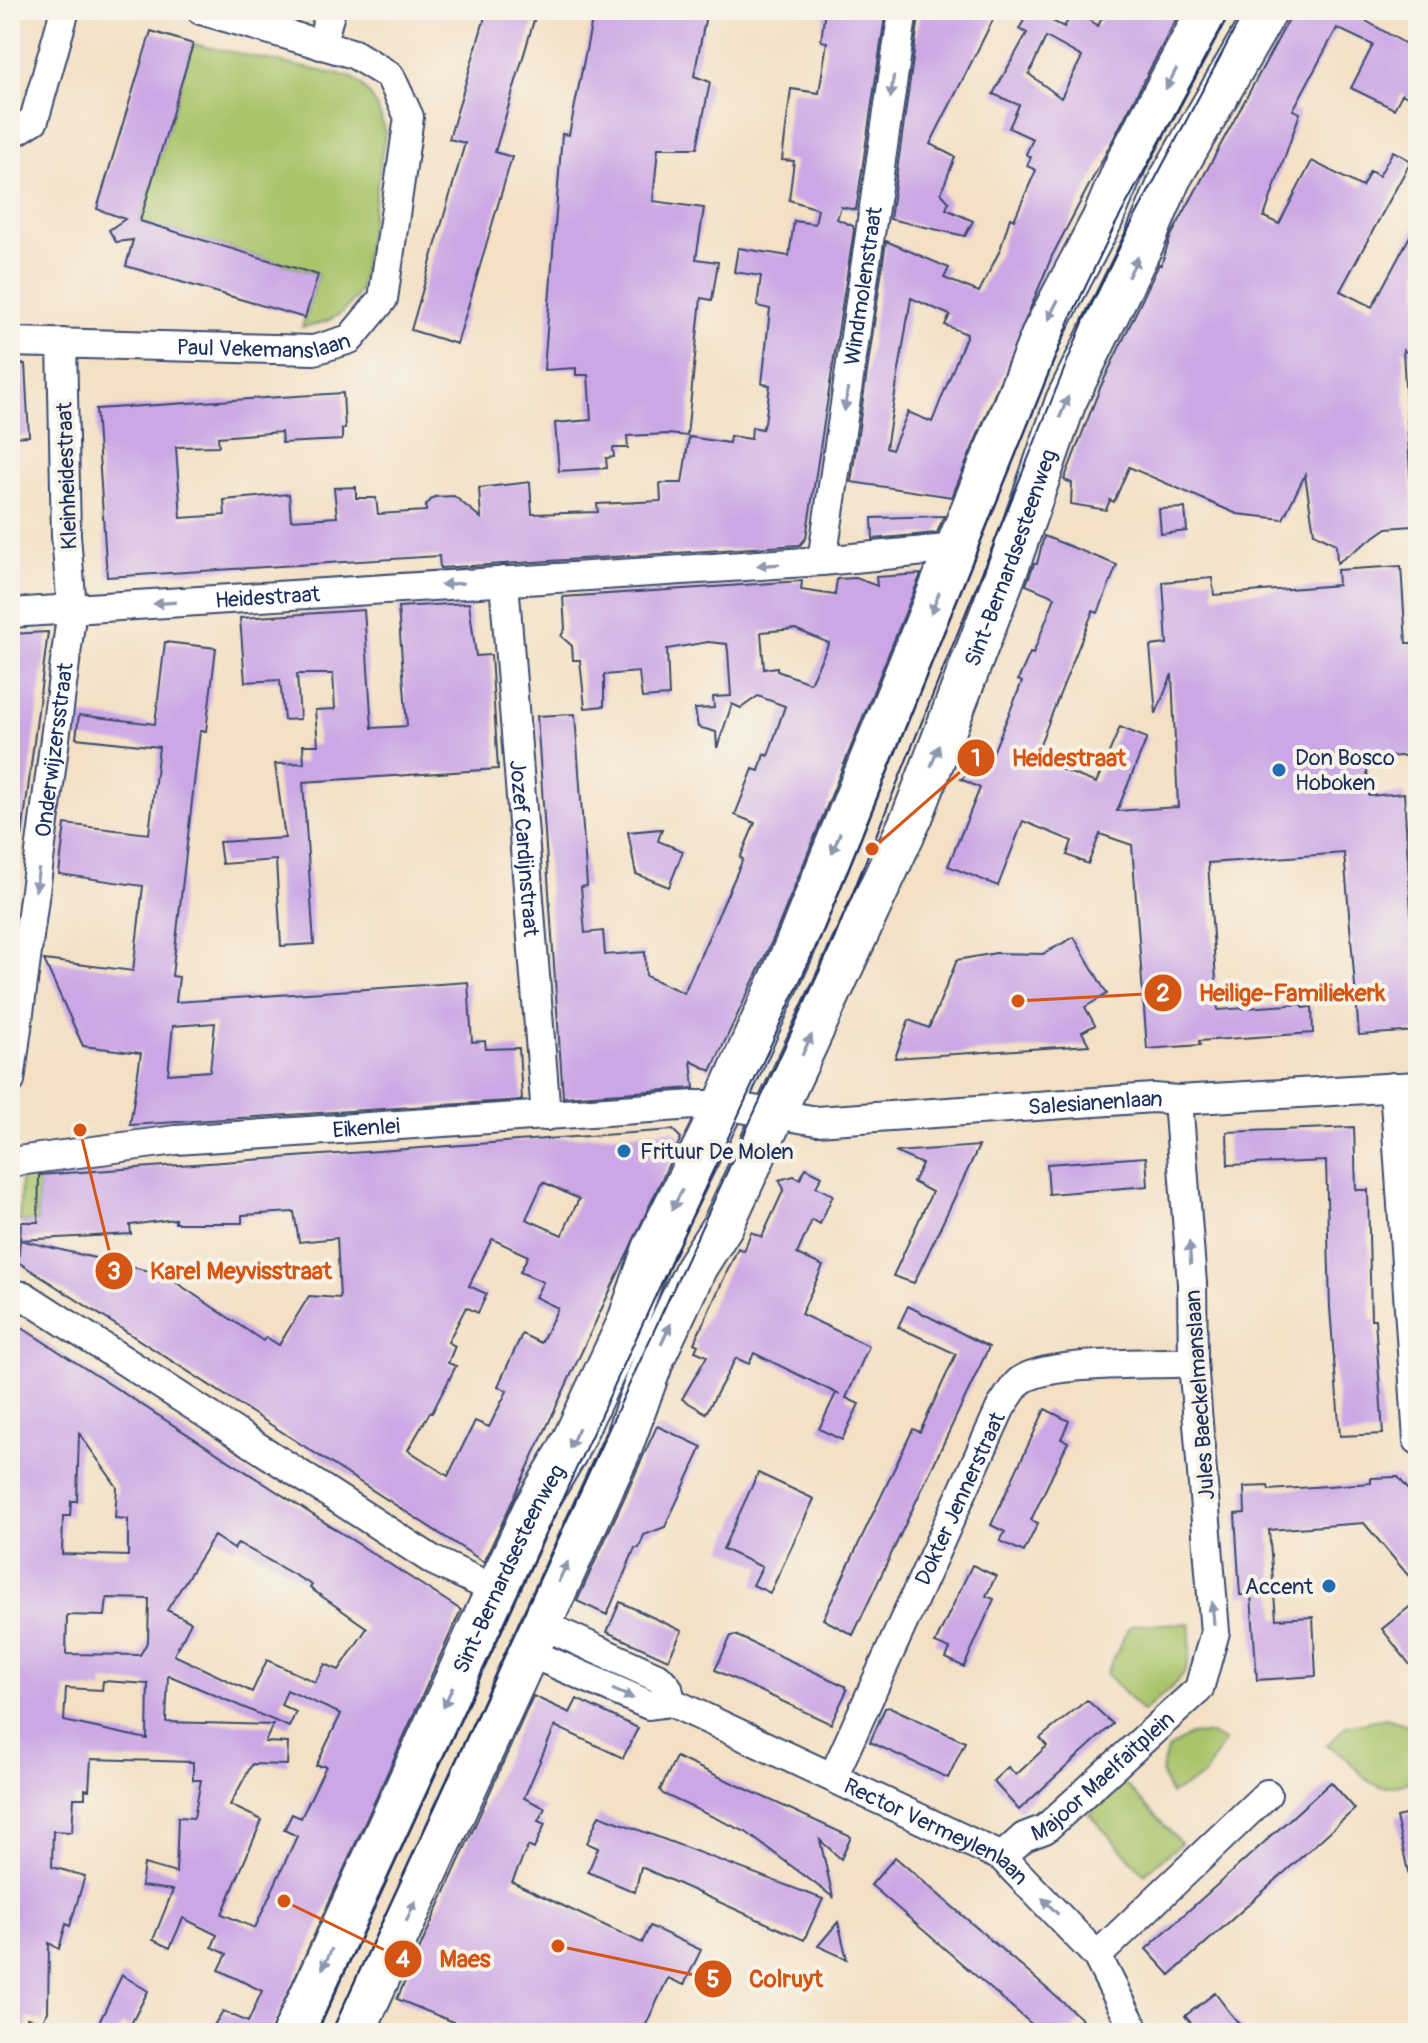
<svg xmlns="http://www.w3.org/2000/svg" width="1428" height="2043" font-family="Pangolin,sans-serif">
  <rect width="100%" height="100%" fill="#f7f3e8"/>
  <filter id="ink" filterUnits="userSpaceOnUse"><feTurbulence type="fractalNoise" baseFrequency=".0125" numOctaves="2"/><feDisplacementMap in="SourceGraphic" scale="16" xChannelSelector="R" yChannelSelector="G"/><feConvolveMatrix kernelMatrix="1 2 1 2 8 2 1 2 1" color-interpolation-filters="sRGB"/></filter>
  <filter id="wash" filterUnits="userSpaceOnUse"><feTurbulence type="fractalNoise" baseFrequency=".006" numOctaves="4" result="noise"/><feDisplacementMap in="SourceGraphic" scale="32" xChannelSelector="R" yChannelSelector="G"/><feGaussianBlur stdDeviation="1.8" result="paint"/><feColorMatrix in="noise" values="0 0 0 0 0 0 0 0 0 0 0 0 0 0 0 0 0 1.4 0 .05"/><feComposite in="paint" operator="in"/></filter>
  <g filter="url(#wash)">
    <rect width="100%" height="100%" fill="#f3e0c5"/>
    <path fill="#a9c46a" stroke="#627a64" stroke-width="2" d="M193 44 353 78C373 95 380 108 385 134L360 290C346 314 329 324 302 327L318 275 140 221Z
      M39 1174 38 1222H19L21 1175Z
      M1189 1623C1195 1678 1181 1677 1143 1712L1106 1674 1128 1629 1133 1625Z
      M1386 1718 1418 1728V1777C1363 1807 1365 1763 1327 1745L1346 1726Z
      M1208 1734 1225 1741 1203 1777 1170 1794 1161 1772 1167 1750 1189 1735Z
      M1123 1782 1181 1843 1144 1874 1089 1814Z"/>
    <g id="blocks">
      <path fill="#cba7e5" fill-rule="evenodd" d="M487 10H537L495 152 512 157 457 344 411 330 465 143 449 139Z
        M594 10H707L694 76 710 82 697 148H658L653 201 704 208 696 259 718 262 712 300 701 298 687 436 668 434 627 436 628 448H613L614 457 606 458 607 468 559 471 555 423 591 420 588 375H576V368L544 370 562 134 569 135Z
        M825 10H886L856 210 841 207 837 219 853 226 854 230 806 538 800 545 440 568 439 556 107 577 96 409 343 393 345 429H342V440L282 443 281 432 218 437 219 446 176 447 181 518 225 515 224 500 289 494 291 520 337 517 334 488 356 487V498H376L378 514 426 511V505L434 497 454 496 481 518 479 488 530 482 532 514 598 512 597 504 661 501 660 483H682L689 437 729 443 730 436 751 439 752 427 762 429 765 423 770 385 762 384 770 309 757 306 761 276 734 272 738 248 789 256 794 221 815 224 818 209 789 200 794 161 782 160 791 89 819 93 827 42 821 41Z
        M920 10H998L930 144 955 157 941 193 949 202 946 209 973 221 965 236 890 219Z
        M1030 10 1064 27 1074 10 1098 26 1106 10H1181L1052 256 952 497 851 482 886 241 949 268 944 278 979 292 1000 250 1010 218 1014 220 1036 170 1027 166 1031 157 1026 154 1033 139 1009 128 1019 105 993 94 1027 33 1019 29ZM1046 37 1082 57 1061 98 1029 74ZM911 298 950 315 945 325 967 334 932 422 908 412 892 450 886 448Z
        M1294 10H1347L1418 51V103L1402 94 1394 109 1351 88 1373 45 1337 28 1293 110 1300 113 1264 217 1279 224 1312 161 1362 187 1370 171 1379 176 1393 151 1411 161 1340 291 1372 307 1418 221V358L1403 350 1413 526 1387 528 1337 563 1336 544 1314 533 1305 475 1283 519 1237 514 1129 467 1114 502 1110 500 1106 510 1071 504 1072 483 1064 480 1100 388 1159 264 1161 265 1171 236Z
        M151 31 193 44 140 221 318 275 305 318 126 266 133 240 116 242 109 230 125 219 97 209Z
        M25 364 29 436 10 437V365Z
        M1185 508 1187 531 1161 534 1159 509Z
        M944 516 937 533 873 539 872 518Z
        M1044 536 1117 565 1098 613 1093 611 1034 759 1096 783 1120 727 1147 738 1117 811 1178 807 1172 674 1156 714 1150 646 1167 644 1163 582 1212 578 1214 595 1338 585 1337 570 1401 566 1406 643H1418V755L1366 758 1369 796 1404 793 1418 1031 1359 1035 1344 853 1208 863 1218 1010 1303 1004V1008L1312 1007 1313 1033 1199 1041 1200 1045 1147 1049 1132 845 1100 834 1088 864 1067 855 1072 841 1023 821 998 886 948 866 980 788 961 779 974 770 983 752 992 755 1022 682 1018 680 1030 653 1033 654 1055 597 1026 585 1034 564H1037Z
        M921 574 774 937 711 1071 691 1061 694 1088 563 1097 537 716 575 714 587 886 581 887 585 933 603 931 605 955 645 952 646 976 684 993 743 859 740 858 755 823 735 815 753 769 759 771 764 754 768 756 785 706 758 696 741 708 732 704 717 748 716 732 698 727 695 709 714 708 713 697 731 696 728 651 727 644 708 642 667 649 669 696 642 698 639 672 604 675V706L585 708 580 660H573L572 646 561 636 565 629 563 597 802 581 801 590 835 595 837 579 856 578 877 586 876 577ZM795 629 829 643 810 683 777 671V667L764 669 761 632Z
        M469 603 476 656 491 655 498 769 303 782 314 944 281 946 276 860 222 864 219 842 285 838 275 764 304 763 303 745H318L315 710 335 709 333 674H297L300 719 284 720 280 680 245 682 240 618 364 610 372 728 407 726 398 607Z
        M48 632 22 836 10 835V634Z
        M165 642 216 648 206 731H200L172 976 179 977 176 1002 468 982 472 1042 485 1041 486 1049 519 1048 522 1100 130 1125 141 1053 83 1046 44 960 133 971 143 886 59 874 65 824 149 834 159 747 76 738 79 715 155 724ZM215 1023 210 1071 168 1074 173 1026Z
        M662 829 658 841 683 851 669 887 636 874 628 832Z
        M1074 937 1107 994 1085 1007 1095 1025 1082 1032 1089 1045 895 1058 909 1020 929 1028 957 960 996 953 1043 954Z
        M1354 1127 1356 1190H1368L1371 1319H1375L1383 1434 1340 1436 1330 1308 1326 1161 1228 1165 1227 1132Z
        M673 1130 681 1138 484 1562 18 1262 20 1240 165 1275 263 1341 266 1337 279 1345 309 1296 340 1298 337 1238 299 1242 294 1212 242 1215V1223H175V1219L130 1225 131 1234 20 1240 21 1222H38L39 1175ZM543 1182 579 1199 562 1235 526 1219ZM492 1239 528 1256 520 1272 543 1282 535 1297 558 1308 541 1343 522 1334 498 1386 507 1391 489 1427 475 1421 448 1476 408 1450 430 1412 432 1413 456 1366 448 1363 455 1346 448 1342 466 1307 478 1313 487 1294 469 1286Z
        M979 1146 914 1283 893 1276 932 1192 913 1182 922 1164 895 1152Z
        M1146 1157 1148 1186 1049 1194 1047 1164Z
        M806 1168 822 1176 816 1187 833 1195 820 1224 812 1220 797 1254 823 1266 801 1314 869 1346 846 1398 859 1404 842 1440 819 1429 836 1393 840 1395 754 1353 749 1364 736 1358 706 1413 682 1399 707 1356 695 1351 698 1345 694 1343 738 1248 744 1251 751 1232 762 1237 784 1189 779 1180 794 1176 800 1179Z
        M908 1306 989 1347 853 1635 823 1619 913 1429 920 1432 956 1354 898 1327Z
        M16 1324 461 1610 270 2033H209L223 2011 248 2022 262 1991 219 1970 227 1954 212 1947 217 1935 183 1918 170 1948 153 1940 173 1890 141 1886 144 1864 176 1873 178 1817 194 1818 201 1780H193V1762L91 1759 89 1790 85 1789V1798H74L72 1832 53 1831 52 1867 85 1876 70 1926 66 1924 59 1949 49 1943 48 2012 42 2021 27 2018V2033H10V1549ZM79 1433 117 1487 115 1518 128 1519V1556L62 1554 63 1516H70L71 1501H77ZM214 1536 234 1549 238 1543 312 1585 310 1588 367 1628 339 1670 325 1664 315 1682 267 1660 252 1692 174 1655 191 1622 167 1610ZM107 1598 149 1599 148 1641 140 1655 66 1654 67 1615 105 1616ZM168 1675 289 1727 296 1712 281 1705 287 1690 341 1714 316 1766H326L301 1818 292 1814 284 1830 297 1836 255 1928 222 1914 262 1820 230 1805 252 1764 287 1765 288 1743 265 1742 273 1725 166 1722ZM103 1681 148 1684 147 1739 64 1721 66 1688 102 1690Z
        M1045 1409 1069 1421 1061 1439 1068 1442 1031 1520 1038 1523 1024 1552 1000 1541 1005 1532 991 1525Z
        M657 1426 702 1447 665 1527 644 1535 639 1548H635L607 1615 577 1601Z
        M758 1473 814 1499 770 1593 753 1585 762 1567 723 1549Z
        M1398 1477 1418 1501V1587L1364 1523 1269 1530 1276 1619 1313 1617 1316 1676 1257 1680 1251 1595H1240L1235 1514 1245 1513 1244 1487 1268 1486 1269 1490 1371 1483V1478Z
        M972 1565 996 1576 986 1596 994 1599 964 1667 946 1658 950 1649 935 1643Z
        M1418 1600V1675L1382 1629Z
        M620 1602 682 1631 668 1660 607 1632Z
        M735 1635 845 1686 847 1690 831 1724 715 1670 731 1636Z
        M533 1696 570 1713 577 1699 638 1728 623 1758 555 1726 524 1798 545 1808 538 1821 545 1824 534 1849 528 1846 512 1882 642 1943 650 1926 701 1950 684 1985 668 1978 642 2033H572L555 2025 552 2033H516L494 2023 489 2032 477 2026 475 2031 397 1999Z
        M1087 1700 1113 1724 1019 1810 993 1781 1008 1767 1016 1775 1047 1746 1040 1738Z
        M890 1707 965 1742 948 1778 870 1742 885 1708Z
        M676 1757 851 1837 841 1859 820 1840 833 1897 746 1832 663 1794 660 1790Z
        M1331 1782 1355 1809 1170 1975 1146 1949Z
        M1418 1812V1880L1410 1881 1396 1817Z
        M599 1815 823 1899 804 1940 641 1867 635 1892 588 1872 598 1848 587 1843Z
        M895 1857 1082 2019 1069 2033H1042L871 1885Z
        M838 1922 847 1959 818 1946Z
        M122 1975 148 1991 129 2028 122 2024 117 2033H94Z
        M1215 1993 1231 2014 1247 2033H1199L1185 2016Z"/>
    </g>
  </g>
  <g filter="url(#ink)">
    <use href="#blocks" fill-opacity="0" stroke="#3b4a6d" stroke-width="2"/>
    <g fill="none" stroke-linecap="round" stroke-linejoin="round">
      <defs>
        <g id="minor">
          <path d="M321 45 331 10"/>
          <path d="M10 135 34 120 65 10"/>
          <path id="s1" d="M10 342 314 350 350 339 383 299 409 117 390 76 354 54 201 10"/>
          <path id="s2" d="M822 561 903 10"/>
          <path id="s3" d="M504 581 546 1116"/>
          <path id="s4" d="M10 613 822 561 957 548"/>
          <path id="s5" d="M10 1081 72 609 66 536 62 343"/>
          <path d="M1394 1087 1418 1440"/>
          <path id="s6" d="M10 1162 176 1140 695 1105H724L817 1121 1153 1098 1178 1100 1418 1086"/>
          <path d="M10 1295 24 1296 434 1561 496 1590"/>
          <path d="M539 1623 659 1678 668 1688 671 1702"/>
          <path id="s7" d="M526 1651 649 1705 671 1702 1002 1857 1097 1956 1136 2033"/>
          <path id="s8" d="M833 1777 1001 1407C1007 1399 1013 1387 1020 1381 1047 1360 1155 1365 1193 1362"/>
          <path id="s9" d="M1002 1857 1024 1837 1045 1829 1199 1689 1215 1632 1193 1362 1192 1284 1178 1100"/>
          <path d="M1097 1956 1267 1794"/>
        </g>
        <g id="secondary">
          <path id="s10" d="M293 2033 533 1510 567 1452 627 1324 653 1249 724 1105 795 946 1043 332 1102 220 1127 161 1208 10"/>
          <path id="s11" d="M354 2033 622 1447 655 1356 697 1266 723 1225 913 815 1011 560 1066 401 1144 242 1170 179 1267 10"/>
        </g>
      </defs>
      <use href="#minor" stroke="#3b4a6d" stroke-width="32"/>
      <use href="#secondary" stroke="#3b4a6d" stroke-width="44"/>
      <use href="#minor" stroke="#fff" stroke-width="28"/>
      <use href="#secondary" stroke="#fff" stroke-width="40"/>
      <path stroke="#1b2f5e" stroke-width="2" d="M317 2033 823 931 1072 315 1114 227 1231 10
        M331 2033 835 937 1084 320 1126 234 1245 10"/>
    </g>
    <defs><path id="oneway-solid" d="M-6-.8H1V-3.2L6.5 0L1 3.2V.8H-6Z" transform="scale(2)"/></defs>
    <g fill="#8d97ae">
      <use href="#oneway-solid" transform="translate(1171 79) rotate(118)"/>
      <use href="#oneway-solid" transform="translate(892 87) rotate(98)"/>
      <use href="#oneway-solid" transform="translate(1133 267) rotate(-64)"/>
      <use href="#oneway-solid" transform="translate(1053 310) rotate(116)"/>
      <use href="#oneway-solid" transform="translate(846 400) rotate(98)"/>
      <use href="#oneway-solid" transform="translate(1064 407) rotate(-68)"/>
      <use href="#oneway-solid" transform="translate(768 565) rotate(176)"/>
      <use href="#oneway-solid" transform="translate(452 584) rotate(176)"/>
      <use href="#oneway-solid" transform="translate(165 603) rotate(176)"/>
      <use href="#oneway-solid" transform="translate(935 603) rotate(112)"/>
      <use href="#oneway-solid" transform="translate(935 756) rotate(-69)"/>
      <use href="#oneway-solid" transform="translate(836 843) rotate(112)"/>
      <use href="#oneway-solid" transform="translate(37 880) rotate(98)"/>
      <use href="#oneway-solid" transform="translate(807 1045) rotate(-65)"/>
      <use href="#oneway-solid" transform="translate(677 1200) rotate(116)"/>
      <use href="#oneway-solid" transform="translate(1190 1253) rotate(-94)"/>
      <use href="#oneway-solid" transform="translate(666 1334) rotate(-65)"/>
      <use href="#oneway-solid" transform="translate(574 1438) rotate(115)"/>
      <use href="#oneway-solid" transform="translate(563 1572) rotate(-65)"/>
      <use href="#oneway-solid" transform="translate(1213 1613) rotate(-95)"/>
      <use href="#oneway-solid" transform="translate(623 1694) rotate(24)"/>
      <use href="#oneway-solid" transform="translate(448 1697) rotate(115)"/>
      <use href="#oneway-solid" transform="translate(1050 1906) rotate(-134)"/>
      <use href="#oneway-solid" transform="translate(411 1911) rotate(-66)"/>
      <use href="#oneway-solid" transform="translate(327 1959) rotate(115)"/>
    </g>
  </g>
  <g fill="#1f6fb2" stroke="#f7f3e8" stroke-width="3">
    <circle cx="1279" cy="770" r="8"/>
    <circle cx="624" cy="1151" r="8"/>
    <circle cx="1329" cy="1586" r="8"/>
  </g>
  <g text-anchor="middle" stroke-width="8" stroke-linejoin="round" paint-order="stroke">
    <g font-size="22" fill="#1b2f5e" stroke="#f7f3e8">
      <text dy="8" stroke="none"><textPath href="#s2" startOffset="278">Windmolenstraat</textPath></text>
      <text dy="8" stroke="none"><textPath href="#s1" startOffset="254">Paul Vekemanslaan</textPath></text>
      <text transform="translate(66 476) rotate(-92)" y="8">Kleinheidestraat</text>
      <text dy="8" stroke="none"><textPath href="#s11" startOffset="1616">Sint-Bernardsesteenweg</textPath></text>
      <text dy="8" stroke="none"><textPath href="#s4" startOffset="258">Heidestraat</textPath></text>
      <text dy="8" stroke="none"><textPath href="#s5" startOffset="334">Onderwijzersstraat</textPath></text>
      <text dy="8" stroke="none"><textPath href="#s3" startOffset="268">Jozef Cardijnstraat</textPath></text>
      <text dy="8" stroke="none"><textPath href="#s6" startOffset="1090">Salesianenlaan</textPath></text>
      <text dy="8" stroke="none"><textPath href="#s6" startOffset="358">Eikenlei</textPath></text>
      <text transform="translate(1199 1395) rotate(-94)" y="8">Jules Baeckelmanslaan</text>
      <text dy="8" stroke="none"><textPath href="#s8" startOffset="306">Dokter Jennerstraat</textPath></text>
      <text dy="8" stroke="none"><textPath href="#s10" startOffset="512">Sint-Bernardsesteenweg</textPath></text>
      <text dy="8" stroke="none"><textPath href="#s9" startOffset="130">Majoor Maelfaitplein</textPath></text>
      <text dy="8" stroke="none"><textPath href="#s7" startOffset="452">Rector Vermeylenlaan</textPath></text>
    </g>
    <g font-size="22" fill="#1b2f5e" stroke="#f7f3e8" text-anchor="start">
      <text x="1295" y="765">Don Bosco<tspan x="1295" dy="25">Hoboken</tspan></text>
      <text x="640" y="1159">Frituur De Molen</text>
      <text x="1313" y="1594" text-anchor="end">Accent</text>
    </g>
  </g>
  <path fill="none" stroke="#d45514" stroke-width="3" d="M872 849L976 758M1018 1001L1163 993M80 1130L114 1271M284 1901L403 1959M558 1946L713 1979"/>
  <g fill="#d45514" stroke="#f7f3e8" stroke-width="3">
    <circle cx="872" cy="849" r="8"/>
    <circle cx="1018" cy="1001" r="8"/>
    <circle cx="80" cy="1130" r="8"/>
    <circle cx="284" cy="1901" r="8"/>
    <circle cx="558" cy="1946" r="8"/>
    <circle cx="976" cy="758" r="20"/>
    <circle cx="1163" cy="993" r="20"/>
    <circle cx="114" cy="1271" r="20"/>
    <circle cx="403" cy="1959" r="20"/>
    <circle cx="713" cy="1979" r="20"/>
  </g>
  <g font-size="24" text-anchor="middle" font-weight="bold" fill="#fff">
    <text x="976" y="766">1</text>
    <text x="1163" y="1001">2</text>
    <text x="114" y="1279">3</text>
    <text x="403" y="1967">4</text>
    <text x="713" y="1987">5</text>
  </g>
  <g font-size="24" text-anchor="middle" font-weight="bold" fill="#d45514" stroke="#f7f3e8" stroke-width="8" stroke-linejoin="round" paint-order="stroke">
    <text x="1069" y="766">Heidestraat</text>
    <text x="1292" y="1001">Heilige-Familiekerk</text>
    <text x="241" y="1279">Karel Meyvisstraat</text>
    <text x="465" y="1967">Maes</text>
    <text x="786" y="1987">Colruyt</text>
  </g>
  <rect width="1428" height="2043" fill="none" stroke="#f7f3e8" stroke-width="40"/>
</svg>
